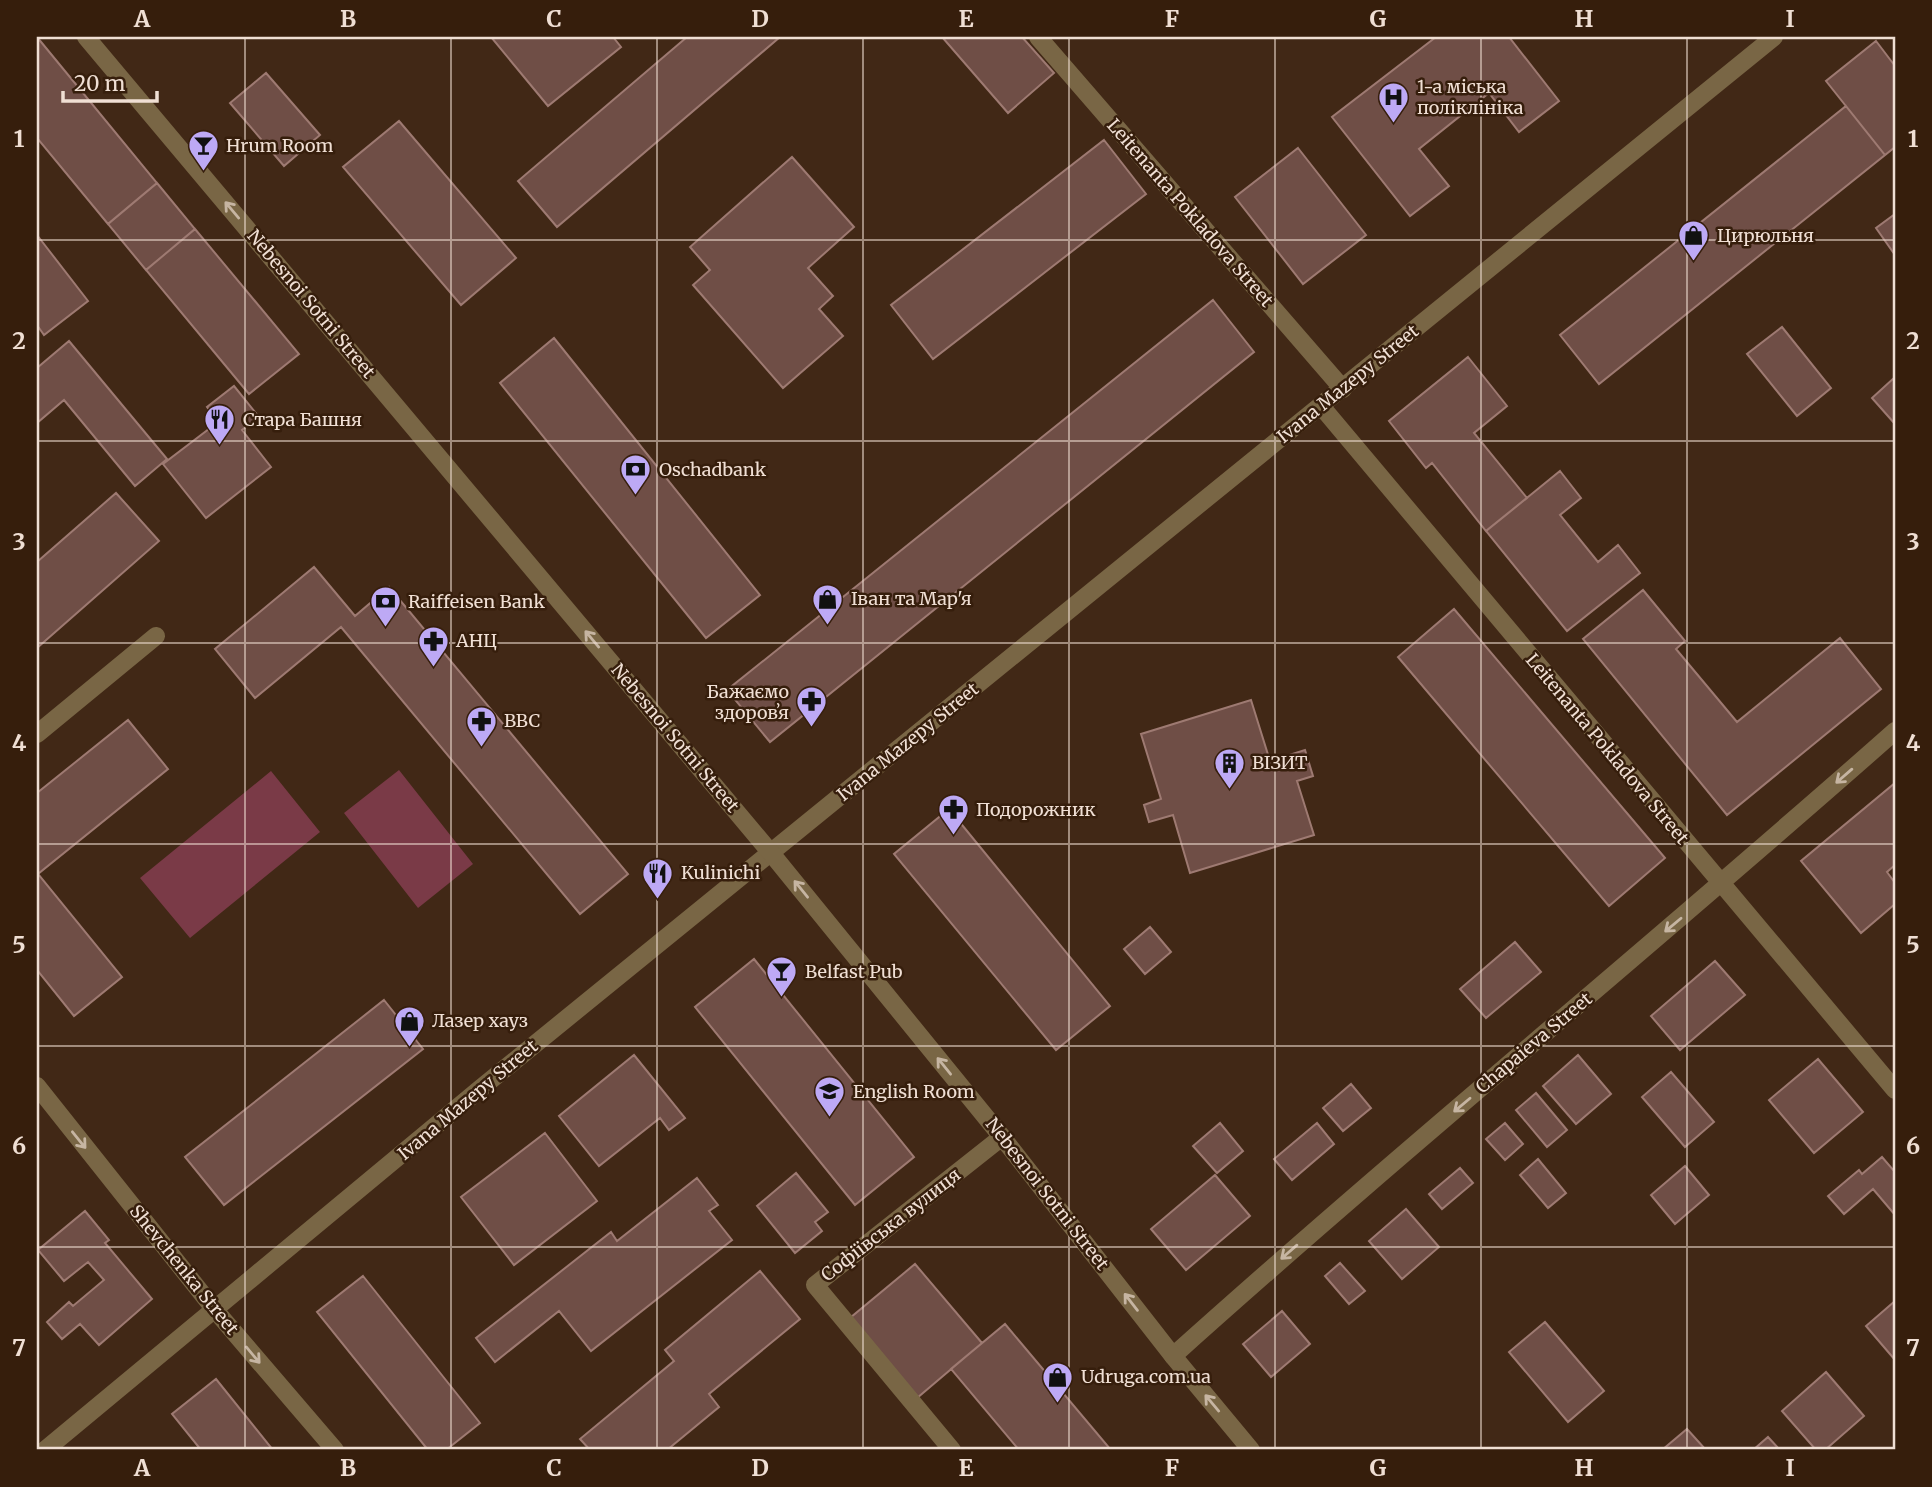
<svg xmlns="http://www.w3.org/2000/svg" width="1932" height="1487" font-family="Merriweather,serif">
  <rect width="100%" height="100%" fill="#412816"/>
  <path fill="#7a3a47" d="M399 770 473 864 418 908 344 813Z
    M271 771 320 832 190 938 140 878Z"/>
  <path fill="#6f4e46" stroke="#9e7a72" stroke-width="2" d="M37 37 157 183 108 224 37 138Z
    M491 37H613L621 47 548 106Z
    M687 37H780L557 227 518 181Z
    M942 37H1022L1054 73 1008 113Z
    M1436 37H1509L1559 101 1519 132 1489 93 1419 149 1449 186 1410 216 1332 117Z
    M1876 41 1895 66V147L1885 155 1826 81Z
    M266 73 320 135 284 166 230 103Z
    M1846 106 1885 155 1599 384 1560 335Z
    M399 121 516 258 461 305 343 167Z
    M1104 140 1146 194 933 359 891 305Z
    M1298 148 1366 235 1303 284 1235 197Z
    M792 157 854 227 808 268 833 296 819 309 843 336 783 388 693 285 710 270 690 247Z
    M157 183 195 229 146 270 108 224Z
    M1895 214V255L1876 228Z
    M195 229 299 354 249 394 146 270Z
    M37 235 88 301 44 335 37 325Z
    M1213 300 1254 352 770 742 727 690Z
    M1782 327 1831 388 1797 416 1747 354Z
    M554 338 760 595 706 638 500 383Z
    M69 341 167 459 135 486 64 400 37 423V368Z
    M1468 357 1507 406 1474 433 1527 498 1486 531 1432 463 1426 468 1389 421Z
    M1895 377V424L1872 398Z
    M234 386 259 417 242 430 271 467 206 518 163 464 218 422 207 407Z
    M1560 471 1581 498 1560 515 1598 562 1618 545 1640 573 1567 631 1486 531Z
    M116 493 159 541 37 648V562Z
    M314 567 355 616 389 587 628 874 580 914 341 627 255 698 215 649Z
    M1643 590 1685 641 1676 649 1737 722 1840 638 1881 689 1727 815 1583 639Z
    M1454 609 1665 858 1609 906 1398 657Z
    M1251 700 1270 761 1305 750 1313 776 1297 781 1314 835 1190 873 1173 815 1149 822 1144 805 1161 799 1141 734Z
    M128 720 168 769 38 874 122 977 74 1016 37 970V793Z
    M1895 783V865L1887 872 1895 883V904L1861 933 1801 861Z
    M949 809 1110 1006 1056 1050 894 854Z
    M1150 927 1171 952 1145 974 1124 949Z
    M1515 942 1541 972 1486 1018 1460 989Z
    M754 959 914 1157 855 1205 695 1007Z
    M1715 961 1745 995 1680 1050 1651 1016Z
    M384 1000 423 1049 224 1205 185 1157Z
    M634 1055 685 1118 669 1130 660 1118 599 1166 559 1116Z
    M1578 1055 1611 1094 1576 1124 1543 1086Z
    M1818 1059 1863 1112 1814 1153 1769 1100Z
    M1671 1072 1714 1122 1685 1147 1642 1097Z
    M1351 1084 1371 1108 1343 1131 1323 1108Z
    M1536 1093 1567 1130 1547 1147 1516 1110Z
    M1220 1123 1243 1151 1217 1173 1193 1146Z
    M1317 1123 1334 1144 1292 1180 1274 1159Z
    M1505 1123 1523 1144 1505 1160 1486 1139Z
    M545 1133 597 1201 514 1265 461 1197Z
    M1882 1157 1895 1172V1215L1873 1189 1844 1214 1828 1196 1859 1170 1862 1174Z
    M1538 1159 1566 1193 1548 1208 1520 1175Z
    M1685 1166 1709 1195 1675 1224 1651 1195Z
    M1460 1168 1473 1183 1442 1209 1429 1194Z
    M796 1173 828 1212 815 1222 822 1231 795 1253 757 1206Z
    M1215 1175 1250 1216 1186 1270 1151 1229Z
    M697 1178 718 1205 709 1211 732 1240 591 1351 559 1311 495 1362 476 1338 611 1232 617 1241Z
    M1406 1209 1439 1247 1402 1279 1369 1241Z
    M85 1211 109 1240 105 1243 152 1299 99 1345 80 1324 62 1339 47 1322 69 1302 73 1306 104 1280 88 1262 64 1281 38 1250Z
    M1340 1263 1365 1291 1349 1304 1325 1276Z
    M915 1264 982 1343 917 1398 850 1318Z
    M760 1271 800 1319 709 1394 719 1407 667 1450H590L580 1439 674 1361 665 1350Z
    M363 1276 480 1423 446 1450H428L317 1312Z
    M1895 1301V1360L1866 1326Z
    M1282 1311 1310 1344 1271 1377 1243 1344Z
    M1545 1322 1604 1391 1568 1422 1509 1352Z
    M1005 1324 1111 1450H1019L951 1369Z
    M1826 1372 1864 1416 1825 1450H1816L1782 1411Z
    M216 1379 273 1450H201L172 1414Z
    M1687 1429 1706 1450H1662Z
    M1768 1437 1780 1450H1753Z"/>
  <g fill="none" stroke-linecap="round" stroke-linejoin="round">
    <path stroke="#796645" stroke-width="18" d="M1038 37 1343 389
      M1321 406 1895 1090
      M37 734 156 636
      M1173 1356C1410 1143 1657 942 1895 731
      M45 1450 481 1088 1774 37
      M952 1450 815 1285 1002 1137"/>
    <path stroke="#796645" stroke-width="18" d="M86 37 771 853 1002 1137 1173 1356 1251 1450
      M37 1086 215 1310 335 1450"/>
  </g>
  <defs><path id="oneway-shaft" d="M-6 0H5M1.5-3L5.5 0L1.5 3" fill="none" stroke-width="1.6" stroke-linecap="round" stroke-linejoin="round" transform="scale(1.75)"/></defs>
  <g stroke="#c6b5a2">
    <use href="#oneway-shaft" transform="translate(232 210) rotate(-130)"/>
    <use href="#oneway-shaft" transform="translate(592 639) rotate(-130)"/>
    <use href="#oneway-shaft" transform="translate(1844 776) rotate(139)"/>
    <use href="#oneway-shaft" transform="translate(801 889) rotate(-129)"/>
    <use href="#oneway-shaft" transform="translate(1673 925) rotate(140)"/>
    <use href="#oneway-shaft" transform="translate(944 1066) rotate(-129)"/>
    <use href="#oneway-shaft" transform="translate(1462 1105) rotate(140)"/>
    <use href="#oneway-shaft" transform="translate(79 1140) rotate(51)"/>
    <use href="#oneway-shaft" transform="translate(1289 1252) rotate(139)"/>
    <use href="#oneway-shaft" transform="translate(1131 1302) rotate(-128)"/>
    <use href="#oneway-shaft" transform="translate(253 1355) rotate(50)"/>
    <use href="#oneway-shaft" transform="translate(1212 1403) rotate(-130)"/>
  </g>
  <path fill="none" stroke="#f0dfd4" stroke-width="2" stroke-opacity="0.55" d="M245 37V1450M451 37V1450M657 37V1450M863 37V1450M1069 37V1450M1275 37V1450M1481 37V1450M1687 37V1450M37 240H1895M37 441H1895M37 643H1895M37 844H1895M37 1046H1895M37 1247H1895"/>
  <defs>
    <symbol id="hospital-pin" viewBox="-11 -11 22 30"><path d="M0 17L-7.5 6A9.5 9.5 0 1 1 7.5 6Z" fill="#bda9f5" stroke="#361e0c"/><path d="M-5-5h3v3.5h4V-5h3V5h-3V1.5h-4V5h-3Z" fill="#111"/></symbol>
    <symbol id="bar-pin" viewBox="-11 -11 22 30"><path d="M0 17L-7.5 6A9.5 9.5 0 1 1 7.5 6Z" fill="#bda9f5" stroke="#361e0c"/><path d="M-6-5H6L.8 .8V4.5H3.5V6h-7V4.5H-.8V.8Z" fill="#111"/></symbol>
    <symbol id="shop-pin" viewBox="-11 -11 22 30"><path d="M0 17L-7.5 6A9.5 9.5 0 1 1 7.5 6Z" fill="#bda9f5" stroke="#361e0c"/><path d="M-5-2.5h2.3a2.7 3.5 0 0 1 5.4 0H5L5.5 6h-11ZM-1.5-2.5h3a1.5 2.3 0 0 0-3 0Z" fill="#111"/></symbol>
    <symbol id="restaurant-pin" viewBox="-11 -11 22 30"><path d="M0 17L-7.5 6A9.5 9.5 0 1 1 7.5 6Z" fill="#bda9f5" stroke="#361e0c"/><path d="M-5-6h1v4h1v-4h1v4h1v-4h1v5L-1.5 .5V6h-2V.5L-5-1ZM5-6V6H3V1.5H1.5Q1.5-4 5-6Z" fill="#111"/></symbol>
    <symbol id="bank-pin" viewBox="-11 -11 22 30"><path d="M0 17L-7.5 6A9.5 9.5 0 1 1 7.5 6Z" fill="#bda9f5" stroke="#361e0c"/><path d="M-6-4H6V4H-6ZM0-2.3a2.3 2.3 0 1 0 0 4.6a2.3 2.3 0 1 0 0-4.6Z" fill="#111"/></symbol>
    <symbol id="pharmacy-pin" viewBox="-11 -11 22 30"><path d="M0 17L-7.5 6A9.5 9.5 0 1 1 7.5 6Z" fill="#bda9f5" stroke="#361e0c"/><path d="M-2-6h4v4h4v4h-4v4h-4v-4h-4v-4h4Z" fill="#111"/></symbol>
    <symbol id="building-pin" viewBox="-11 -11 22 30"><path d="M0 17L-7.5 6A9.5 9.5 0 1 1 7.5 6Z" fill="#bda9f5" stroke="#361e0c"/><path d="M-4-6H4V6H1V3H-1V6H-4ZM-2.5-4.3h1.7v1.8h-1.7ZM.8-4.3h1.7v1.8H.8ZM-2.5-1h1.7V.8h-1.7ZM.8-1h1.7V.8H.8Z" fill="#111"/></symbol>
    <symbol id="school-pin" viewBox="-11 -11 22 30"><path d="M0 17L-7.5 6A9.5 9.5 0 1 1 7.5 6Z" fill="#bda9f5" stroke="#361e0c"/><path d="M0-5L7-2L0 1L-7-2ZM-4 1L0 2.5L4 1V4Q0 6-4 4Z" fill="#111"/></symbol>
  </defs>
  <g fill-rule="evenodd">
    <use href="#hospital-pin" x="1376" y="80" width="35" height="47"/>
    <use href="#bar-pin" x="186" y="128" width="35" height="47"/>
    <use href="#shop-pin" x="1676" y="218" width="35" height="47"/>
    <use href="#restaurant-pin" x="202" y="402" width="35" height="47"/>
    <use href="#bank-pin" x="618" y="452" width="35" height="47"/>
    <use href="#shop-pin" x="810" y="582" width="35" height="47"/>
    <use href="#bank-pin" x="368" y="584" width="35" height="47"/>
    <use href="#pharmacy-pin" x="416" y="624" width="35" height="47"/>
    <use href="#pharmacy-pin" x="794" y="684" width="35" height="47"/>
    <use href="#pharmacy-pin" x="464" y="704" width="35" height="47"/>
    <use href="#building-pin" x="1212" y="746" width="35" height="47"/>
    <use href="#pharmacy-pin" x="936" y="792" width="35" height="47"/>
    <use href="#restaurant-pin" x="640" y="856" width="35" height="47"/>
    <use href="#bar-pin" x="764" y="954" width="35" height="47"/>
    <use href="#shop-pin" x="392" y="1004" width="35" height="47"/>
    <use href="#school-pin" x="812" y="1074" width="35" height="47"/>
    <use href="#shop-pin" x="1040" y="1360" width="35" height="47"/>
  </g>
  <g text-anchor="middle" stroke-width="5" stroke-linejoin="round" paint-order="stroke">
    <g font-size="18" fill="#f0dfd4" stroke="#361e0c" text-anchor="start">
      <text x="1417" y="93">1-а міська<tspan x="1417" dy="21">поліклініка</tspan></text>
      <text x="226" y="152">Hrum Room</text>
      <text x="1717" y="242">Цирюльня</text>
      <text x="243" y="426">Стара Башня</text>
      <text x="659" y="476">Oschadbank</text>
      <text x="851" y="605">Іван та Мар'я</text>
      <text x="408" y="608">Raiffeisen Bank</text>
      <text x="456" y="647">АНЦ</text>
      <text x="789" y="698" text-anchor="end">Бажаємо<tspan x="789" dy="21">здоровʼя</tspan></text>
      <text x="504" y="727">ВВС</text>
      <text x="1252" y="769">ВІЗИТ</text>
      <text x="976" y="816">Подорожник</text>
      <text x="681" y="879">Kulinichi</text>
      <text x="805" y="978">Belfast Pub</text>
      <text x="432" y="1027">Лазер хауз</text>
      <text x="853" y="1098">English Room</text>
      <text x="1081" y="1383">Udruga.com.ua</text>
    </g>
    <g font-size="18" fill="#f0dfd4" stroke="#361e0c">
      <text transform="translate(1190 213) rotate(49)" y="6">Leitenanta Pokladova Street</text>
      <text transform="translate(311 304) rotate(50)" y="6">Nebesnoi Sotni Street</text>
      <text transform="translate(1348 384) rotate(-39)" y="6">Ivana Mazepy Street</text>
      <text transform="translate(675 738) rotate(50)" y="6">Nebesnoi Sotni Street</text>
      <text transform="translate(908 742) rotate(-39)" y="6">Ivana Mazepy Street</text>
      <text transform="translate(1607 749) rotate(50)" y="6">Leitenanta Pokladova Street</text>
      <text transform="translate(1534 1043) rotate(-40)" y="6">Chapaieva Street</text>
      <text transform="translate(468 1100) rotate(-40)" y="6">Ivana Mazepy Street</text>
      <text transform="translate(1047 1194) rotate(52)" y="6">Nebesnoi Sotni Street</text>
      <text transform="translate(891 1225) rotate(-38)" y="6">Софіївська вулиця</text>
      <text transform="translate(184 1270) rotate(51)" y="6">Shevchenka Street</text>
    </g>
  </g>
  <rect width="1932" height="1487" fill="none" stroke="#361e0c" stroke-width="77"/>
  <path d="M63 91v10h94v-10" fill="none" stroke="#f0dfd4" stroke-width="3.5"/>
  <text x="74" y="91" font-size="21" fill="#f0dfd4" stroke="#361e0c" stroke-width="5" paint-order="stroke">20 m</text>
  <rect x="38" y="38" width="1856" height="1410" fill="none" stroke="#f0dfd4" stroke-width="2.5"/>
  <g font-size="23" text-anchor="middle" font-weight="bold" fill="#f0dfd4">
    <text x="142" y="27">A</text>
    <text x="348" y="27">B</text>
    <text x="554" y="27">C</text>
    <text x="760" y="27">D</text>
    <text x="966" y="27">E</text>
    <text x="1172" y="27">F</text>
    <text x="1378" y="27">G</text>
    <text x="1584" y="27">H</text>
    <text x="1790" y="27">I</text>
    <text x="19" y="147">1</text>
    <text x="1913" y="147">1</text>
    <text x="19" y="349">2</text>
    <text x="1913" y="349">2</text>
    <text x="19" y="550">3</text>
    <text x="1913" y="550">3</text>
    <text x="19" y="751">4</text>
    <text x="1913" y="751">4</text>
    <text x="19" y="953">5</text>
    <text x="1913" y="953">5</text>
    <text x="19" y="1154">6</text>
    <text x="1913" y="1154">6</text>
    <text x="19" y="1356">7</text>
    <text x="1913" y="1356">7</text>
    <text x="142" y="1476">A</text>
    <text x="348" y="1476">B</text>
    <text x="554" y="1476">C</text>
    <text x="760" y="1476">D</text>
    <text x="966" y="1476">E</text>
    <text x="1172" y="1476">F</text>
    <text x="1378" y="1476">G</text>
    <text x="1584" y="1476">H</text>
    <text x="1790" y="1476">I</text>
  </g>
</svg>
